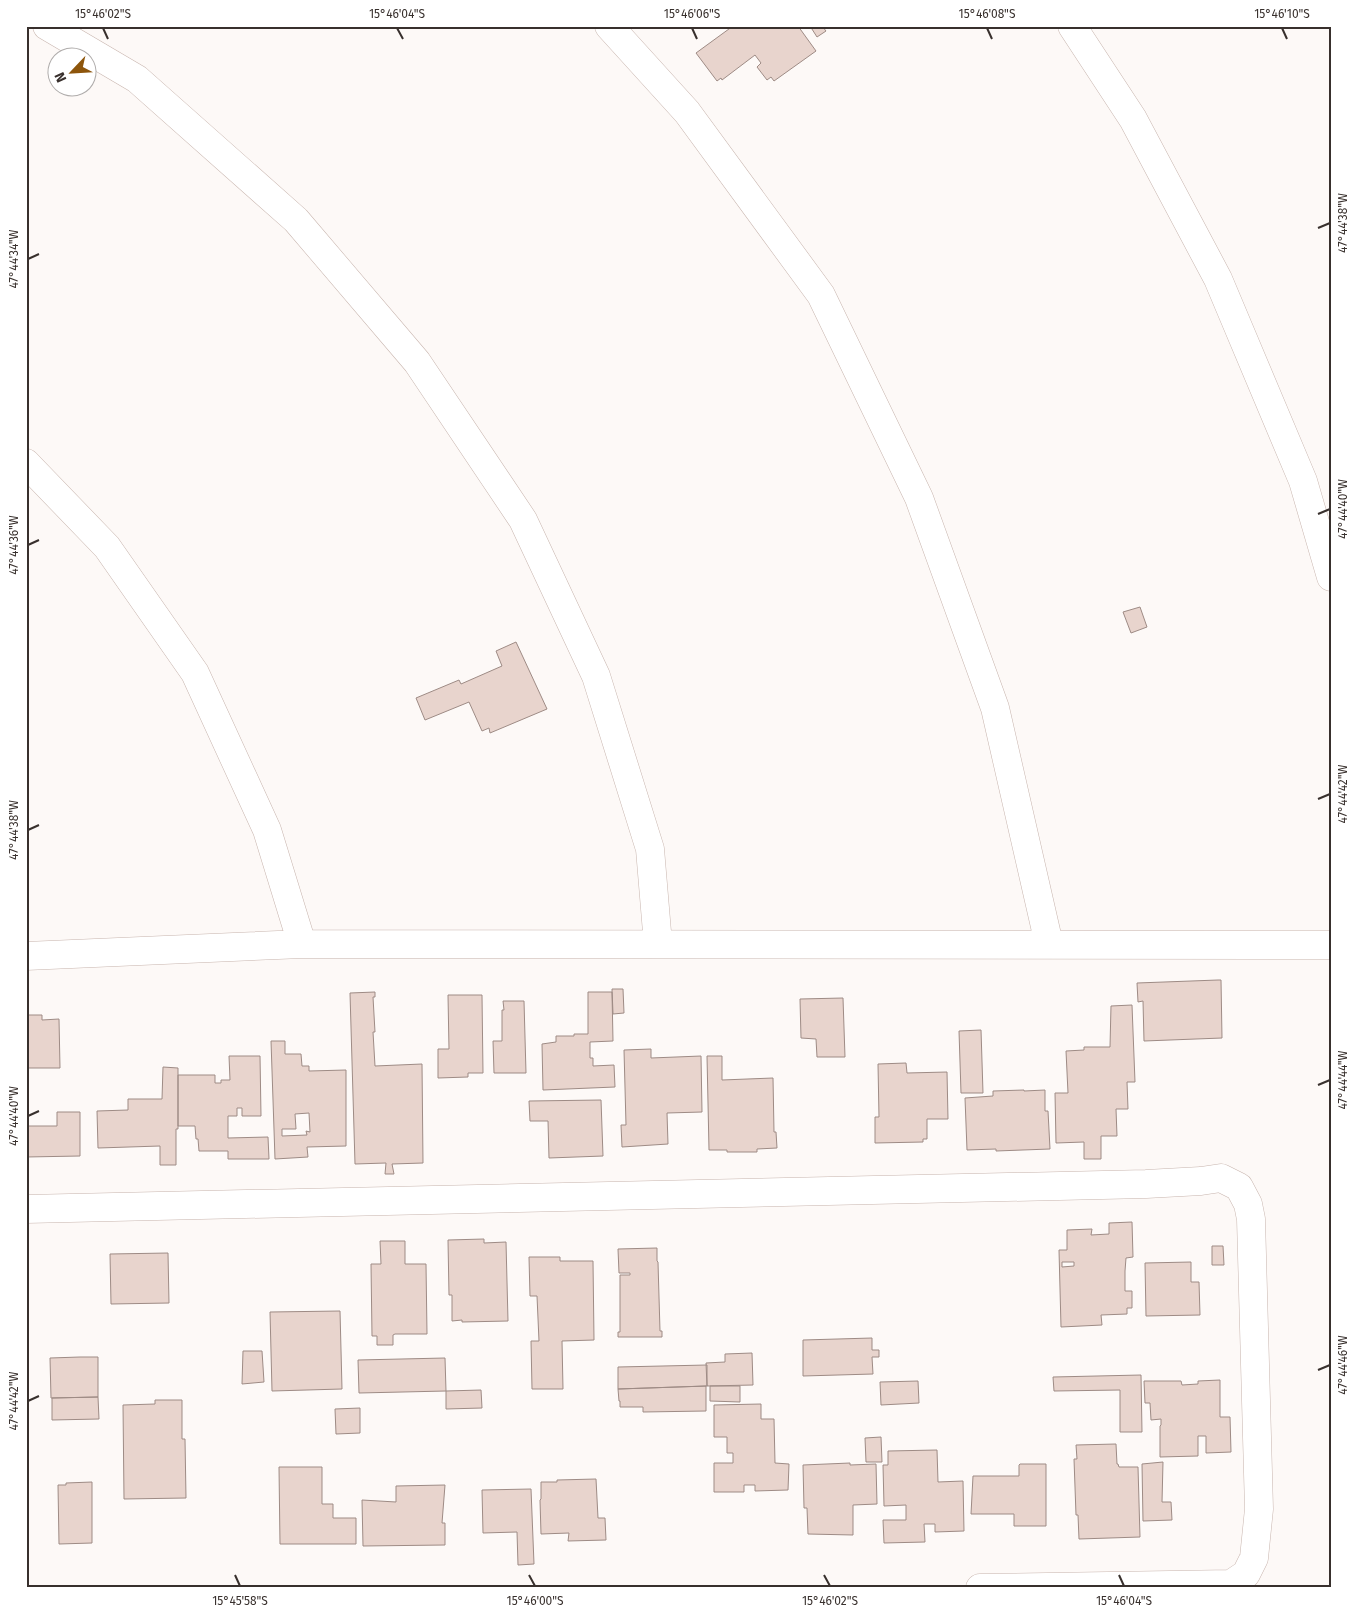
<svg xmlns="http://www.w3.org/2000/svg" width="1357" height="1614" font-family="'Fira Sans',sans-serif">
  <rect width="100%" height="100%" fill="#fdf9f7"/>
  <path fill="#e8d4cd" stroke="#9e8b85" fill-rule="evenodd" d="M733 26H798L816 51 774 81 771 77 767 80 757 67 761 63 755 55 722 80 721 78 717 81 696 53Z
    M810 26H822L826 31 817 37Z
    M1140 607 1147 627 1131 633 1123 612Z
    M516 642 547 709 490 733 489 728 482 731 469 702 425 720 416 698 459 680 461 684 502 666 496 651Z
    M1218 980H1221L1222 1038 1144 1041 1143 1001 1138 1002 1137 983Z
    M612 989H623L624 1013 613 1014Z
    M375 992V997H373L375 1032H373L375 1066 422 1064 423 1163 392 1164 394 1174H385L386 1163 355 1164 350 993Z
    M588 992H612L613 1041 590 1042V1058H593V1066L614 1065 615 1087 543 1090 542 1044 556 1042V1036H574V1034H588Z
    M448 995H482L483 1073H468V1077L438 1078V1049H449Z
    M843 998 845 1057H817L816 1039 801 1038 800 999Z
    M503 1001H524L526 1073H494L493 1041H502V1010H504Z
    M1132 1005 1135 1082H1127L1128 1109H1116L1117 1136H1101V1159H1084V1142L1056 1143 1055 1093H1068L1066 1051 1084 1050V1047H1110L1111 1006Z
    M26 1015H42V1020L59 1019 60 1068H26Z
    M981 1030 983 1093H961L959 1031Z
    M271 1041H285V1054H301L302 1066H309V1071L346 1070V1146L307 1147 308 1157 275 1159ZM309 1113 310 1132 306 1131 307 1135 282 1136V1129H296L295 1114Z
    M651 1049V1058L701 1056 702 1112 667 1113 668 1144 622 1147 621 1125H626L624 1050Z
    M229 1056H260L261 1116H242V1108H237V1116H228V1138L268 1137 269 1159H228V1151H199L198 1139H196L195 1126H178V1075H215V1083H221V1080H230Z
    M707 1056H722V1080L773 1078 774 1132H776L777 1148 757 1149V1152H727V1150H709Z
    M906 1063 907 1073 947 1072 948 1119H927V1139H923V1142L875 1143V1117H879L878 1064Z
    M163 1067 178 1068V1129H176V1165H160V1146L98 1148 97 1111 128 1110V1099H162Z
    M1024 1090V1091L1045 1090V1111H1048L1050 1149 996 1151V1149L967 1150 965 1098 993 1096V1091Z
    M601 1100 603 1156 549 1158 548 1121H530L529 1101Z
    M57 1112H80V1156L26 1157V1126H57Z
    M1132 1222 1133 1257 1126 1258 1125 1271V1291H1132V1308H1127V1314L1101 1315 1102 1325 1061 1327 1059 1250H1067V1230L1092 1229 1091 1235 1109 1234V1223ZM1062 1262H1074V1266L1062 1267Z
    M484 1239V1243L506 1242 508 1321 462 1322V1320L452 1321V1295H449L448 1240Z
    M380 1241H405V1264H426L427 1334H395L393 1335V1345H377V1336H372L371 1264H381Z
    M1212 1246H1223L1224 1265H1212Z
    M657 1248V1261L658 1262 660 1331H662V1337H618V1332H620V1275H630V1273H619L618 1249Z
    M168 1253 169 1303 111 1304 110 1254Z
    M529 1257H560V1261H593L594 1340 562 1341 563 1389H532L531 1341H539L537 1296H530Z
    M1191 1262V1282H1199L1200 1315 1146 1316 1145 1263Z
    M340 1311 342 1389 272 1391 270 1312Z
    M872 1338V1350H879V1357H872L873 1374 803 1376V1340Z
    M243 1351H262L264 1382 242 1384Z
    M752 1353 753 1385 707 1386 706 1363 725 1362V1354Z
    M80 1357H98V1397L51 1398 50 1358Z
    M445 1358 446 1391 359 1393 358 1360Z
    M707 1365V1386L618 1389V1367Z
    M1141 1375 1142 1432H1120V1390L1054 1391 1053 1377Z
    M1220 1380V1417H1230L1231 1452 1206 1453V1436H1198V1456L1160 1457V1426L1161 1425V1419L1151 1420 1150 1403H1145L1144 1381H1181L1182 1385 1198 1384V1381Z
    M918 1381 919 1403 881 1405 880 1382Z
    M706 1386V1411L643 1412V1407H620V1401H619L618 1389Z
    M710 1386H740V1402L710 1401Z
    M481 1390 482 1408 446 1409V1391Z
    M98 1397 99 1419 52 1420V1398Z
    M155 1400H182V1439H185L186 1498 124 1499 123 1405 155 1404Z
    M761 1404V1419H774L775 1463 789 1464 788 1490 755 1491V1485H744V1492H714V1463H733V1453H727V1437H714V1405Z
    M360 1408V1433L336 1434 335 1409Z
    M881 1437 882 1462H866L865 1438Z
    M1116 1444 1117 1464H1118L1119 1467H1138L1140 1537 1079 1539 1078 1515H1076L1074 1459H1077L1076 1445Z
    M937 1450 938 1482 963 1481 964 1531 935 1532V1524H924L925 1542 884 1543 883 1520H906V1505L884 1506 883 1465H888V1451Z
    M1163 1462 1162 1502H1171L1172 1520 1143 1521 1142 1464Z
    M850 1463V1465L876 1464 877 1504 853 1505V1535L808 1534 807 1508H804L803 1465Z
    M1046 1464V1526H1014V1514H971L973 1476H1019V1465L1020 1464Z
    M279 1467H322V1504H333V1518H356V1544H280Z
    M596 1479 598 1518H605L606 1540 568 1541 569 1533 541 1534 540 1500 541 1499V1482H557V1480Z
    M92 1482V1543L59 1544 58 1485H66V1483Z
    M445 1485 442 1523H445V1545L363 1546 362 1500 396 1502V1486Z
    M531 1489 534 1564 518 1565 517 1532 483 1533 482 1490Z"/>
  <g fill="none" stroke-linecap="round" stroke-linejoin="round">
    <defs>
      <path id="street" d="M47 26 137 79 296 220 417 362 523 520 596 676 650 849 658 944
        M609 26 687 112 821 295 919 498 995 708 1049 944
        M1072 26 1133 119 1218 279 1303 481 1331 577
        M26 463 107 547 195 673 267 830 302 944
        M26 956 302 944 1331 945
        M26 1209 1146 1184 1201 1181 1221 1178 1239 1187 1248 1204 1251 1219 1259 1509 1254 1558 1246 1574 1231 1584 980 1588"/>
    </defs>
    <use href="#street" stroke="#c8b5ae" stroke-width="29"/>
    <use href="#street" stroke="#fff" stroke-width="28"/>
  </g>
  <path fill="none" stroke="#38302d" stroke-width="2" d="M103 28 108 39M397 28 403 39M692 28 697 39M987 28 992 39M1282 28 1287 39M1318 228 1330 223M28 259 39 254M1318 514 1330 509M28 545 39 540M1318 799 1330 794M28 830 39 825M1318 1085 1330 1080M28 1116 39 1111M1318 1370 1330 1365M28 1401 39 1396M235 1575 240 1586M529 1575 535 1586M824 1575 830 1586M1119 1575 1124 1586"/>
  <rect width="1357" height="1614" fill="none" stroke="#ffffff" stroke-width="55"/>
  <g transform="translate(72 72) rotate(245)"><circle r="24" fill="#ffffff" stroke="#afacab"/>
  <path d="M0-4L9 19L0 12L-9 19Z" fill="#8d550b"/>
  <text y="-8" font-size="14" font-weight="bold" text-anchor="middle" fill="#38302d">N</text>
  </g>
  <rect x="28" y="28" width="1302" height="1558" fill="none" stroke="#38302d" stroke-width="2"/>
  <g font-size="12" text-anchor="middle" fill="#38302d">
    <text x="103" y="18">15°46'02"S</text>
    <text x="397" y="18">15°46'04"S</text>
    <text x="692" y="18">15°46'06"S</text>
    <text x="987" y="18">15°46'08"S</text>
    <text x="1282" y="18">15°46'10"S</text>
    <text transform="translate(1343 223) rotate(-90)" y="4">47°44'38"W</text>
    <text transform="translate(14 259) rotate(-90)" y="4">47°44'34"W</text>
    <text transform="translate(1343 509) rotate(-90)" y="4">47°44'40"W</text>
    <text transform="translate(14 545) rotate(-90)" y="4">47°44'36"W</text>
    <text transform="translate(1343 794) rotate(-90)" y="4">47°44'42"W</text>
    <text transform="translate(14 830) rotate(-90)" y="4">47°44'38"W</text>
    <text transform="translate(1343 1080) rotate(-90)" y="4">47°44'44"W</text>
    <text transform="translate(14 1116) rotate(-90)" y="4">47°44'40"W</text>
    <text transform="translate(1343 1365) rotate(-90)" y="4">47°44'46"W</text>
    <text transform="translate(14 1401) rotate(-90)" y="4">47°44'42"W</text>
    <text x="240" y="1605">15°45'58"S</text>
    <text x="535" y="1605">15°46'00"S</text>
    <text x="830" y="1605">15°46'02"S</text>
    <text x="1124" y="1605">15°46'04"S</text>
  </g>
</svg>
